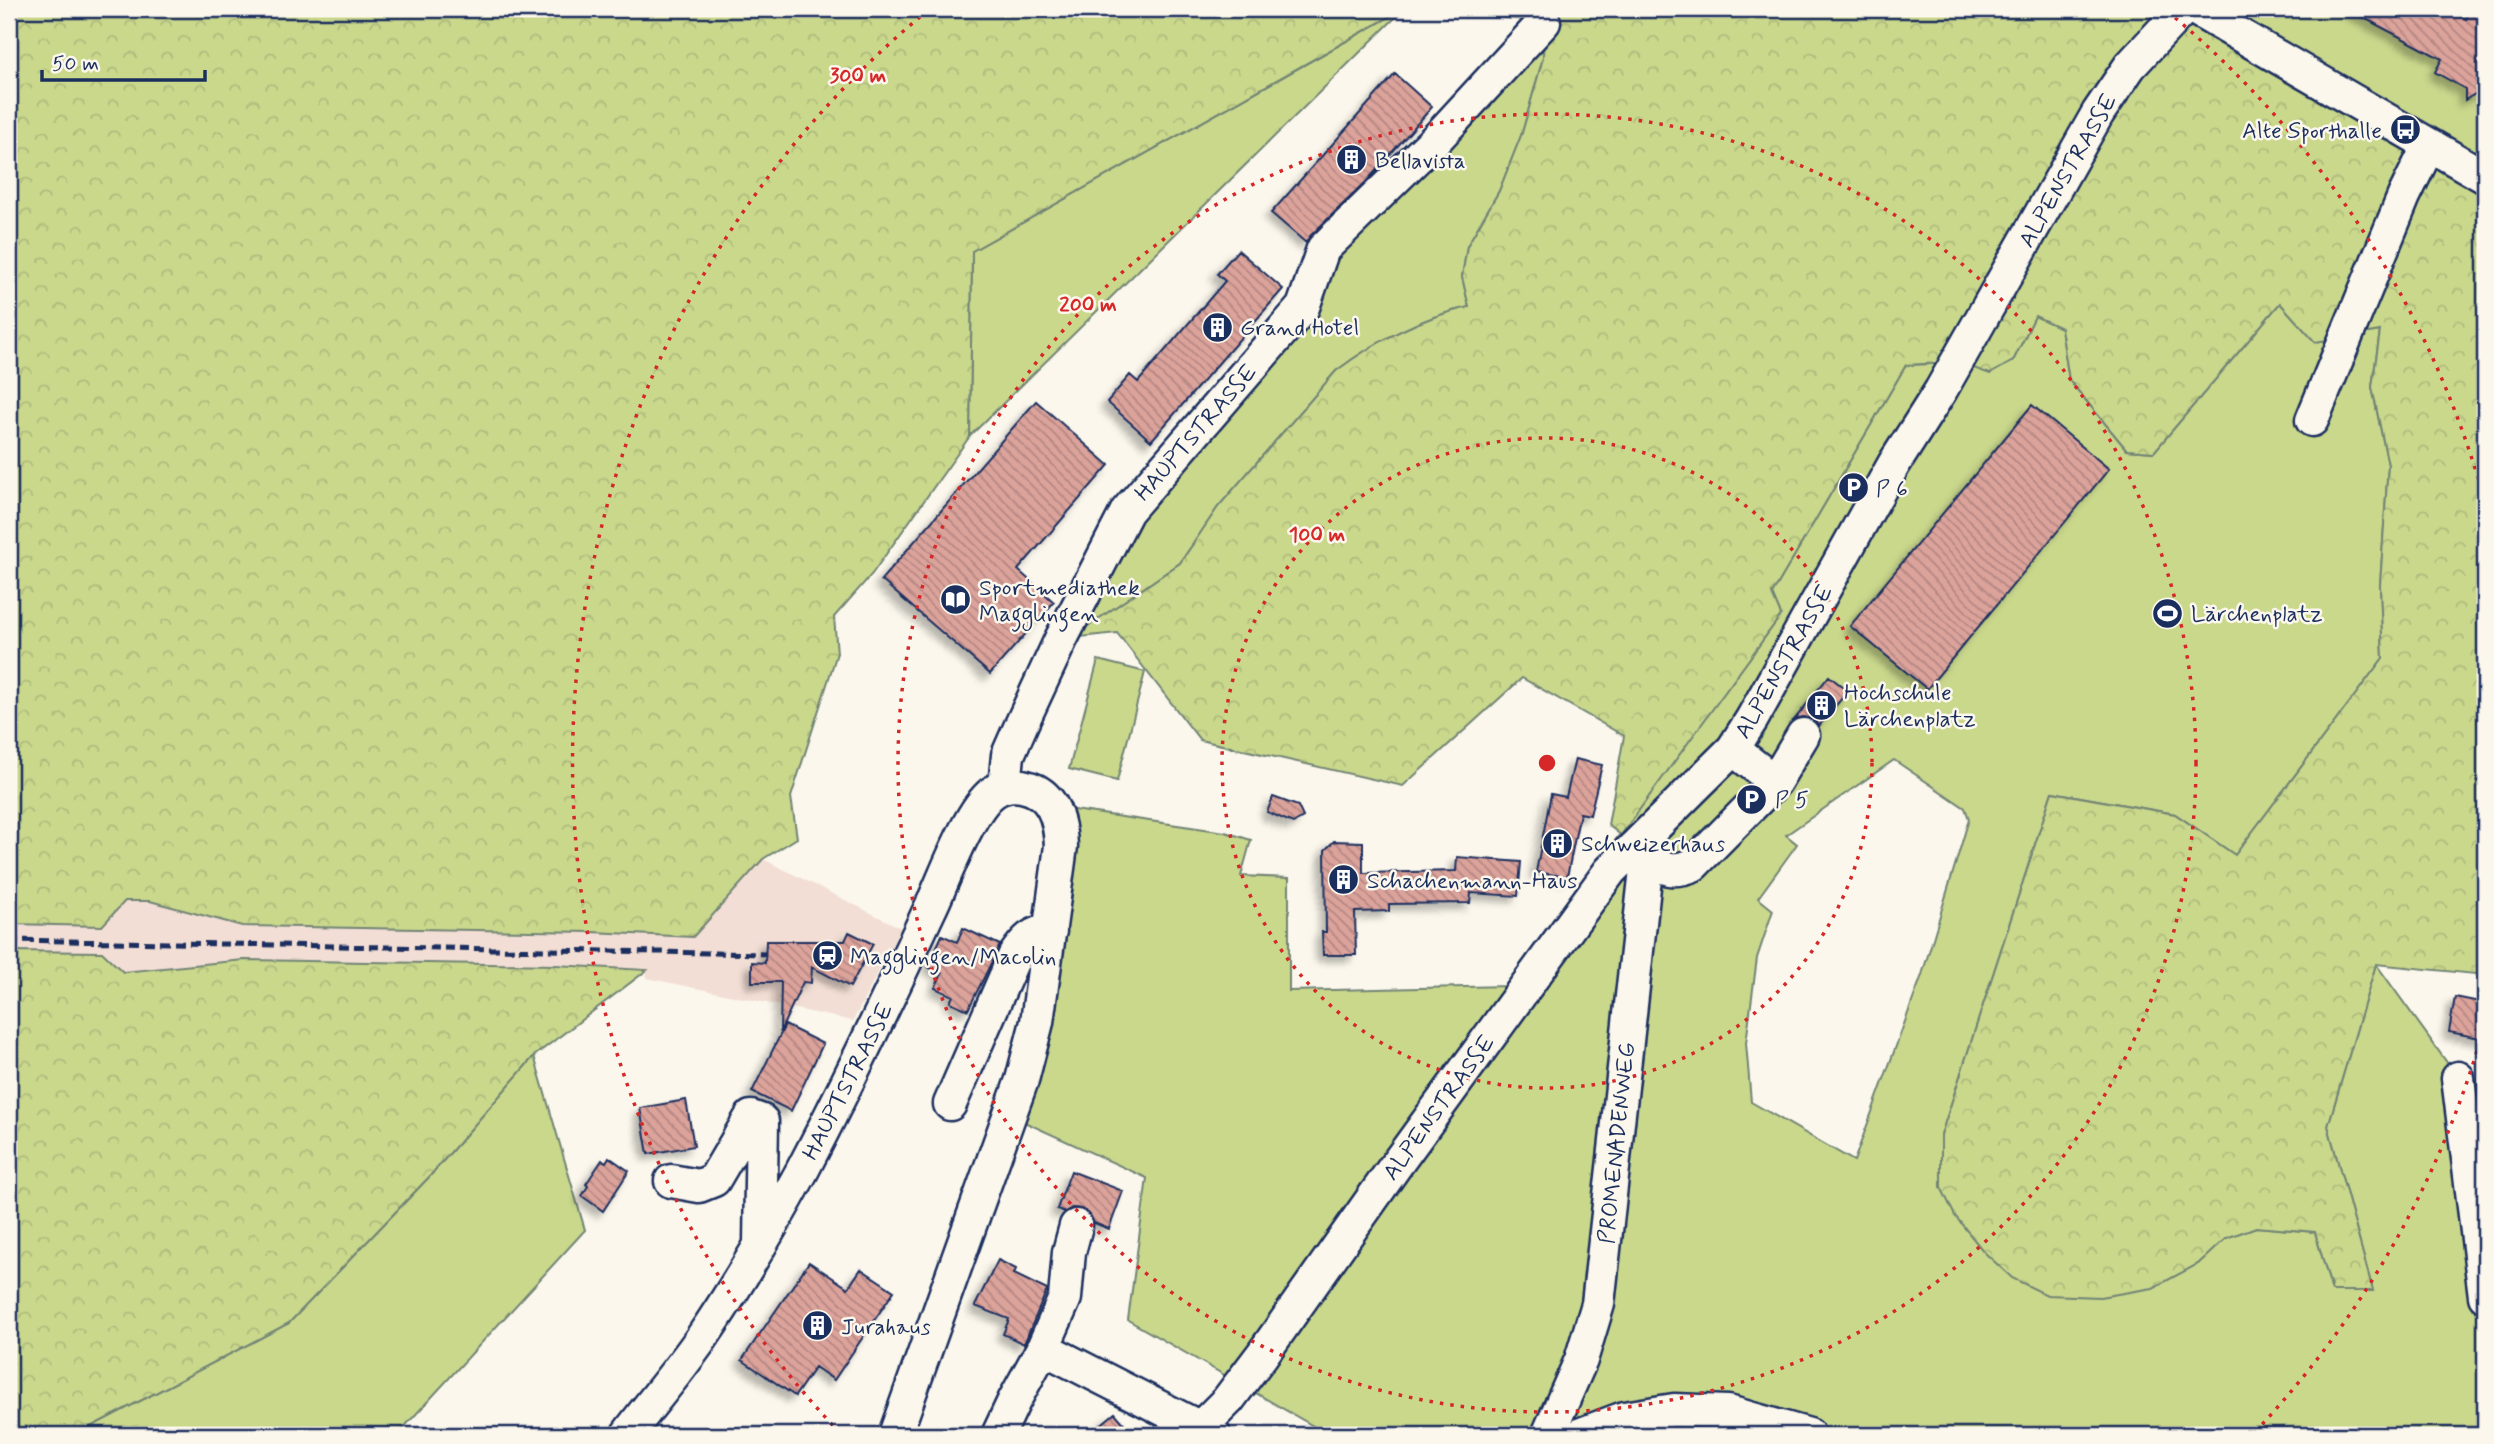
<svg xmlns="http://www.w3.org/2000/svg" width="2494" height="1444" font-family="Mynerve,sans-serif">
  <defs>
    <pattern id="forest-crowns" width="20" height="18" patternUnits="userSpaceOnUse" patternTransform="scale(1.75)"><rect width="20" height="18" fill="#cad88c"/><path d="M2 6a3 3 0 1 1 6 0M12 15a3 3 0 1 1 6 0" fill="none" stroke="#adba7b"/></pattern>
    <pattern id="building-back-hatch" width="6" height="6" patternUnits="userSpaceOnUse" patternTransform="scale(1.75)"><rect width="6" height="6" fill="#dca39b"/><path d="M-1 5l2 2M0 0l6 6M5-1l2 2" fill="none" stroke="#b28582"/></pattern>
    <filter id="shadow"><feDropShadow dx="-6" dy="6" stdDeviation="3.5" flood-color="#0004"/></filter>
  </defs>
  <rect width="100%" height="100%" fill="#fbf7ec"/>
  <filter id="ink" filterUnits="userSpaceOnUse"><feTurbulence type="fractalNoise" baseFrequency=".0143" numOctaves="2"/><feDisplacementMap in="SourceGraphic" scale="14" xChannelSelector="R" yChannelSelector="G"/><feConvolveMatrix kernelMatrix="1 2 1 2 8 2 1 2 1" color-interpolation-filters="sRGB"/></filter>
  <g filter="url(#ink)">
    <path fill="#f2ded4" d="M763 859 901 928 853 1021 647 978 646 970 555 965 244 960 123 972 102 952 9 951V924L102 925 125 901H150L242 926 592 932 693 937Z"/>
    <path fill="#cad88c" stroke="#728475" stroke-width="2" fill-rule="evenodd" d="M1404 9 970 436 972 251Z
      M2195 9H2485V177Z
      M1544 22 1543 58 1522 133 1499 191 1467 246 1462 277 1469 307C1422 317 1375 342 1336 371L1218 507 1180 563 1088 626 1061 639 1113 534 1303 307 1323 249Z
      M2280 303 2315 342 2380 331 2372 387 2388 465 2380 585 2383 658 2235 855 2175 814 2052 792 1941 1135V1187L2198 1264 2226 1238 2256 1227 2315 1232 2332 1291H2373L2328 1126 2376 964 2458 1078 2485 1296V1435H1329L1128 1320 1147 1178 1011 1116 1053 807 1225 832 1251 840 1241 876 1289 878V991L1508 986 1781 615 1772 594 1906 365 2013 361 2035 316 2061 328 2069 380 2127 450 2154 452ZM1894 760 1965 808 1969 819 1922 975 1854 1161 1751 1102 1746 1043 1757 958 1773 910 1758 898 1797 844 1786 835Z
      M1098 660 1145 672 1117 781 1069 769Z
      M534 1056 585 1230 397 1435H75L289 1323 430 1176Z"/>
    <path fill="url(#forest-crowns)" stroke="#728475" stroke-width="2" d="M9 9H1403L972 251 970 436 872 574 834 617 837 653 791 797 797 838 763 859 693 937 592 932 242 926 150 901H125L102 926 9 924Z
      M1424 9H2195L2485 177V975L2376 964 2328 1126 2373 1291H2332L2315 1232 2256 1227 2226 1238 2198 1264 2153 1288 2100 1297 2047 1295 2012 1278 1984 1252 1955 1216 1941 1187V1135L2052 792 2175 814 2235 855 2383 658 2380 585 2388 465 2372 387 2380 331 2315 342 2280 303 2154 452 2127 450 2069 380 2061 328 2035 316 2013 361 1990 374 1957 362 1906 365 1772 594 1781 615 1621 835 1608 825 1624 736 1522 678 1403 786 1200 740 1117 633 1061 639 1088 626 1180 563 1218 507 1336 371C1374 342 1422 317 1469 307L1462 277 1467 246 1499 191 1522 133 1543 58 1544 22Z
      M9 951 102 952 123 972 244 960 555 965 647 970 534 1056 430 1176 289 1323 75 1435H9Z"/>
    <path fill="url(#building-back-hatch)" stroke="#1b2f5e" stroke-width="2" filter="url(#shadow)" d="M2347 9H2448L2466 19 2471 9H2485V84L2478 96 2475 94 2465 100V89L2435 72 2442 59Z
      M1395 74 1432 107 1366 182 1310 236 1306 243 1271 213Z
      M1238 250 1283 289 1151 441 1107 402 1130 375 1138 382 1225 281 1217 274Z
      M1036 401 1109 465 1018 570 1054 602 990 674 881 580Z
      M2032 405 2109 469 1927 689 1850 626Z
      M1829 676 1848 691 1819 726 1812 719 1804 717 1795 719Z
      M1575 759 1602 765 1590 815 1580 813 1567 877 1536 872 1551 794 1566 797Z
      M1273 797 1298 806 1303 817 1293 823 1267 812Z
      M1334 841 1363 842V873L1456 871 1457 857 1521 862 1518 896 1471 893 1470 903 1389 904V911L1355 912 1356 955H1323L1322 932H1326L1325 850Z
      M963 928 1000 945 968 1010 950 1002 953 996 935 988 942 973 928 967 942 935 957 942Z
      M849 932 873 944 850 987 812 967 811 983 803 982 780 1032 781 982H752V962L765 963 766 941H845Z
      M2455 997 2485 1003V1039L2449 1032Z
      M785 1025 823 1044 791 1111 752 1092Z
      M686 1100 694 1146 648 1154 640 1108Z
      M609 1157 629 1171 603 1211 582 1196 588 1186 586 1184 602 1160 606 1162Z
      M1071 1171 1123 1191 1109 1229 1094 1223 1089 1214 1081 1209 1072 1208 1065 1212 1057 1209Z
      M998 1260 1016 1269 1014 1274 1047 1290 1024 1344 1003 1334 1009 1319 975 1306Z
      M809 1262 848 1288 861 1269 894 1291 834 1380 815 1367 795 1396 742 1360Z
      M1115 1413 1134 1435H1088Z"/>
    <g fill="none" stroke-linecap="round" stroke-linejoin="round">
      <defs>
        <path id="minor" d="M2195 9 2485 177
          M2312 420 2404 196 2429 145
          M1775 782 1803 735
          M1005 786 1008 755 1022 723 1061 639 1127 511 1303 307 1323 249 1439 136 1544 22
          M1647 860C1665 869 1674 873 1693 865L1775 782 1733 749
          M2458 1078 2485 1296
          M950 1104 1015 955C1025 941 1032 932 1050 931
          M671 1181 699 1186 714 1180 751 1117 762 1121 760 1242
          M1076 1226 1069 1252 1065 1298 1043 1348 1214 1435
          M627 1435C651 1403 678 1372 701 1339 738 1285 771 1228 802 1171 847 1085 889 997 930 909 944 880 968 812 992 793 1001 786 1011 784 1022 786 1053 792 1060 819 1061 846L1037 1022 1022 1080 895 1435
          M998 1435 1014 1401 1043 1348
          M1193 1435 1228 1400 1262 1355 1396 1165 1610 871 1733 749 1752 719 1894 464 1941 390 2098 113 2130 66 2183 9
          M1548 1435 1581 1360 1598 1304 1647 860 1634 847
          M1579 1435 1624 1418 1674 1410 1728 1412 1809 1435"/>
      </defs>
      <use href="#minor" stroke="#1b2f5e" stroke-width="37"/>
      <use href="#minor" stroke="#fbf7ec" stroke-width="32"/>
      <path stroke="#1b2f5e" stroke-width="5" stroke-dasharray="10 5" stroke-linecap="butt" d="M9 940 766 954"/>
    </g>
  </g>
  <g fill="none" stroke="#d62828" stroke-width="3.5" stroke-dasharray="3.5 7">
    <circle cx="1547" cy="763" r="325"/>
    <circle cx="1547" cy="763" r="649"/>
    <path d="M2483 1031A974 974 0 0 1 2254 1433M840 1433A974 974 0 0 1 927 11M2167 11A974 974 0 0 1 2483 495"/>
  </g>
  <defs>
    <symbol id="bus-disc" viewBox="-11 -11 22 22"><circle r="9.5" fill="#1b2f5e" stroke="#fbf7ec"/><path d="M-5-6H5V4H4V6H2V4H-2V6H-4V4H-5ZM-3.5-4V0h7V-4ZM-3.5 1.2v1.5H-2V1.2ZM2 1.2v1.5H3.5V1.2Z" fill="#fff"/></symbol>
    <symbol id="building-disc" viewBox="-11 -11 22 22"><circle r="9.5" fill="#1b2f5e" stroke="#fbf7ec"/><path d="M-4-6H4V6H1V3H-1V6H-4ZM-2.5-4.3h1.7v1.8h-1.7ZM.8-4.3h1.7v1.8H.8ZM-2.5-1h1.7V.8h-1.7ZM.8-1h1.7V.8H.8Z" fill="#fff"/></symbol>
    <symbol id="parking-disc" viewBox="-11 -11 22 22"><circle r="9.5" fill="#1b2f5e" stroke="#fbf7ec"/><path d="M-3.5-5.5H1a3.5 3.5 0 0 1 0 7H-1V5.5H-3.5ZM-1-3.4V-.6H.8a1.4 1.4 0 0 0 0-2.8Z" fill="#fff"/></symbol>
    <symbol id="library-disc" viewBox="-11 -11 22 22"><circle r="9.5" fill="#1b2f5e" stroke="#fbf7ec"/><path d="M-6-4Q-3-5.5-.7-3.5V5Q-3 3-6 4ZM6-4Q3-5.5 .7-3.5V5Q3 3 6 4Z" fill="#fff"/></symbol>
    <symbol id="stadium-disc" viewBox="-11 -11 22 22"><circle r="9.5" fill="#1b2f5e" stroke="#fbf7ec"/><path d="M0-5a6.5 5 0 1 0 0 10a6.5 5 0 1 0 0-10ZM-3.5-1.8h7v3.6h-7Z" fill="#fff"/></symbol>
    <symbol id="station-disc" viewBox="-11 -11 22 22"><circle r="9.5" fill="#1b2f5e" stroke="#fbf7ec"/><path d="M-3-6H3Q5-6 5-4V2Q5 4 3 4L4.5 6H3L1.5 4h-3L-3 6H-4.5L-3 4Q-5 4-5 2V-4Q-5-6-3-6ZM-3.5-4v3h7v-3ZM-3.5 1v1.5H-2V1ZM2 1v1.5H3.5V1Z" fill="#fff"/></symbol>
  </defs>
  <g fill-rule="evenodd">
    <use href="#bus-disc" x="2388" y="112" width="35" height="35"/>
    <use href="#building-disc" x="1334" y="142" width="35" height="35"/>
    <use href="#building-disc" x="1200" y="310" width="35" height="35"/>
    <use href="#parking-disc" x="1836" y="470" width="35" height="35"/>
    <use href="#library-disc" x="938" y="582" width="35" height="35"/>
    <use href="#stadium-disc" x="2150" y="596" width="35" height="35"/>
    <use href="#building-disc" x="1804" y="688" width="35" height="35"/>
    <use href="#parking-disc" x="1734" y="782" width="35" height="35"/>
    <use href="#building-disc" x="1540" y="826" width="35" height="35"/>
    <use href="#building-disc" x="1326" y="862" width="35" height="35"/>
    <use href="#station-disc" x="810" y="938" width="35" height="35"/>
    <use href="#building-disc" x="800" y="1308" width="35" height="35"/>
  </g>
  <g text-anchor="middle" stroke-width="5" stroke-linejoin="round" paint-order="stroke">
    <g font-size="23" fill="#1b2f5e" stroke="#fbf7ec" text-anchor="start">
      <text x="2382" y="138" text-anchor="end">Alte Sporthalle</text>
      <text x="1375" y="168">Bellavista</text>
      <text x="1240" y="335">Grand Hotel</text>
      <text x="1876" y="496">P 6</text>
      <text x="979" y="595">Sportmediathek<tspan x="979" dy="26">Magglingen</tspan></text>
      <text x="2191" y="621">Lärchenplatz</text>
      <text x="1844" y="700">Hochschule<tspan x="1844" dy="26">Lärchenplatz</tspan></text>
      <text x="1775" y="807">P 5</text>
      <text x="1581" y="851">Schweizerhaus</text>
      <text x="1367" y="888">Schachenmann-Haus</text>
      <text x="850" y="964">Magglingen/Macolin</text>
      <text x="841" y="1334">Jurahaus</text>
    </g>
    <g font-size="23" fill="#1b2f5e" stroke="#fbf7ec">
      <text transform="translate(2067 170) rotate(-60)" y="8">ALPENSTRASSE</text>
      <text transform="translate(1195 432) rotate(-49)" y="8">HAUPTSTRASSE</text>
      <text transform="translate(1783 661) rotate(-60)" y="8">ALPENSTRASSE</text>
      <text transform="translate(847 1081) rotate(-63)" y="8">HAUPTSTRASSE</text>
      <text transform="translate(1438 1107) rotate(-54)" y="8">ALPENSTRASSE</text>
      <text transform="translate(1616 1143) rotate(-84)" y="8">PROMENADENWEG</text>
    </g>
  </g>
  <circle cx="1547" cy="763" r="10" fill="#d62828" stroke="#fbf7ec" stroke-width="3.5"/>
  <g font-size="21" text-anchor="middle" font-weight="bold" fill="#d62828" stroke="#fbf7ec" stroke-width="5" stroke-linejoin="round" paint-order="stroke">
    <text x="858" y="82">300 m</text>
    <text x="1088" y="311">200 m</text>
    <text x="1317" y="541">100 m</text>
  </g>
  <rect width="2494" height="1444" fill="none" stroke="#fbf7ec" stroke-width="35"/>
  <rect x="18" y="18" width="2459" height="1409" fill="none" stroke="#1b2f5e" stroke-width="2.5" filter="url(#ink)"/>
  <path d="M42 70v10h163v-10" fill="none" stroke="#1b2f5e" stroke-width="3.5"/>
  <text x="52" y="70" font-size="21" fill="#1b2f5e" stroke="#fbf7ec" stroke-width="5" paint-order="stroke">50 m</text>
</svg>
